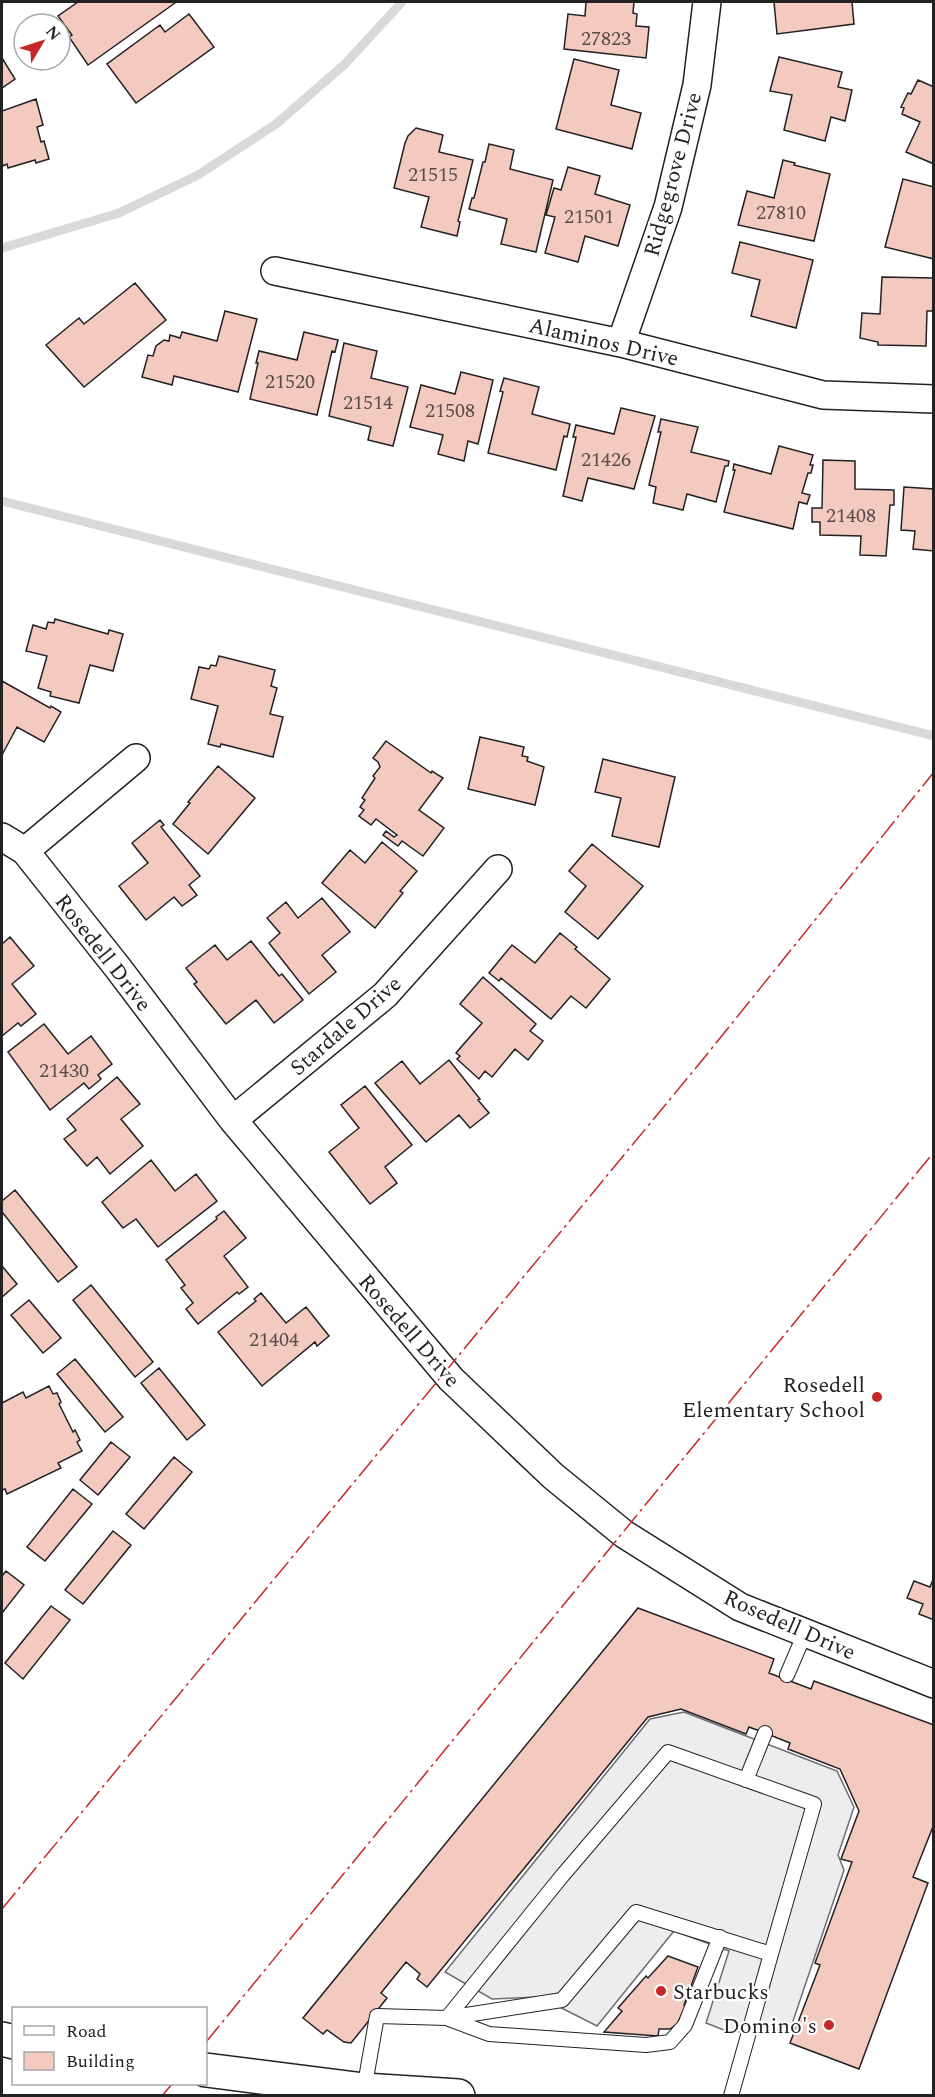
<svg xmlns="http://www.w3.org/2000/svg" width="935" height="2097" font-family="Spectral,serif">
  <rect width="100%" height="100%" fill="#fff"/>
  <path fill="#ededed" stroke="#6f6f6f" stroke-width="1.5" d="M684 1712 837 1771 854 1807 838 1855 844 1870 790 2030 729 2032 706 2023 729 1951 674 1931 597 2026 540 1997 492 1999 445 1972 650 1719Z"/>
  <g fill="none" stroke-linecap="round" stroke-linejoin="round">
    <path stroke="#d9d9d9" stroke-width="9" d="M2 248 119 213 198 175 276 124 345 64 402 2
      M2 501 934 736"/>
  </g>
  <path fill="#f3c9c0" stroke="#222" stroke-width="1.5" d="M78 2H174L175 3 88 65 69 37 72 35 58 16Z
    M586 2H634L633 13 637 14 636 26 649 27 646 58 564 49 568 14 585 16Z
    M774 2H852L854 24 777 34Z
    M189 14 214 47 136 103 107 64 160 25 165 32Z
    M779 57 842 72 838 87 852 90 845 121 831 117 825 141 784 130 792 95 770 91Z
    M2 58 15 79 2 88Z
    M574 59 619 70 611 105 641 113 632 149 556 129Z
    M918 80 934 87V164L906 152 920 122 902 114 904 108 901 107 908 93 911 94Z
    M36 99 43 125 37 127 41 142 44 141 49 159 36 163 35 160 8 168 7 164 3 166 2 162V111Z
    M416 128 443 135 439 152 473 160 458 221 460 222 457 236 421 227 429 197 394 188 405 143 408 136Z
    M489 144 514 150 510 169 553 180 536 252 501 244 507 219 469 209 472 198H474L483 162H485Z
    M783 160 795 163 794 165 830 174 814 241 738 225 747 191 774 198Z
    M568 167 600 176 595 194 630 205 618 246 585 236 578 262 545 253 555 217 546 215 554 188 561 190Z
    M903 179 934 187V259L885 247Z
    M740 242 813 260 796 328 751 316 760 280 732 273Z
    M882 277 934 278V311H927L926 346 878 345V342L860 338 862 313 880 314Z
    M135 283 166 320 84 387 46 345 79 318 84 324Z
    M225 311 257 319 238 392 174 376 172 385 142 377 148 355 153 356 156 346 164 340 169 341 170 335 180 338 182 332 217 341Z
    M304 332 338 340 335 352 332 351 317 415 250 399 258 363H256L259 351 297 360Z
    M344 343 377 351 371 378 408 387 393 446 368 440 371 427 329 416Z
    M461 372 493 380 478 444 468 441 464 461 438 454 443 435 410 427 421 385 455 394Z
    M504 378 539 387 532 414 570 424 567 437 564 436 556 470 488 453 503 392 500 391Z
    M621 408 655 416 634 489 588 478 582 501 563 496 576 437H573L576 425 614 434Z
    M661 419 698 427 691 452 729 461 728 466H725L716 502 687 494 683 510 653 503 656 487 649 485 661 432H658Z
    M779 446 813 455 810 465H813L811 473H808L802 493 810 495 807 504 799 502 793 529 724 512 735 470H733L734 464 771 474Z
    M823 460 855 461V489L894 490V505H890L886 556 860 555 861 536 820 535V522H812V508H822Z
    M904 487 934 489V551L913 549 915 531 901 530Z
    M55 619 108 634 109 630 123 634 113 671 90 665 79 703 50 696 51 692 38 688 47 656 26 651 33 625 46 629 48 622 54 623Z
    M219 656 275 670 271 686 277 688 270 714 283 717 273 757 221 744 220 747 208 744 218 706 191 699 199 667 209 669 211 665 216 666Z
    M2 681 50 708 51 706 61 712 44 742 17 727 2 755Z
    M480 737 524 747 522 756 528 757 527 761 544 767 535 805 468 789Z
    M386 741 431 773 432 771 443 778 419 810 444 828 423 856 402 841 398 846 383 835 386 831 394 837 397 835 376 819 371 825 359 816 364 810 360 807 365 800 362 798 375 778 373 776 380 767 378 762 373 758Z
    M603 759 675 777 659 847 612 836 621 798 595 792Z
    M218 766 255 798 208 854 173 824 190 803 188 802Z
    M160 820 164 825 161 827 200 876 189 885 197 895 182 906 174 897 146 920 119 886 148 863 132 843Z
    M382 842 417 871 400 891 403 893 375 928 322 883 350 850 365 863Z
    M592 844 643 886 598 939 565 912 586 886 569 871Z
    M322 898 350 932 322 955 336 972 309 994 269 943 280 933 267 918 286 902 298 918Z
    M560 933 577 947 575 949 610 979 586 1008 571 996 551 1019 501 978 499 981 489 973 512 945 535 963Z
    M10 937 34 966 12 984 36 1014 21 1026 18 1023 2 1036V944Z
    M251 941 279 976 282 974 303 1000 274 1023 256 1000 226 1024 194 984 197 982 186 968 215 945 227 960Z
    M483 977 536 1024 530 1031 543 1041 528 1060 515 1049 492 1077 485 1071 479 1079 457 1059 460 1056 456 1053 482 1023 460 1004Z
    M44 1024 68 1054 91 1036 112 1064 98 1075 101 1079 89 1089 84 1083 50 1110 8 1052Z
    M449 1060 480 1099 478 1100 489 1113 470 1128 459 1115 426 1142 375 1083 402 1061 420 1084Z
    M117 1077 140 1104 121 1119 143 1146 110 1174 97 1157 87 1166 64 1139 76 1130 67 1119Z
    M365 1086 412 1145 385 1167 397 1183 370 1204 329 1152 359 1128 341 1105Z
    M151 1160 175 1191 196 1174 217 1201 158 1247 136 1219 123 1228 102 1202Z
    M15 1190 77 1267 58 1282 2 1212V1201Z
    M224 1211 246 1238 224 1256 248 1287 239 1294 237 1292 198 1324 186 1309 193 1303 181 1288 185 1285 166 1260 217 1219 216 1217Z
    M2 1266 17 1284 2 1297Z
    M91 1285 153 1362 135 1377 73 1300Z
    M261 1293 286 1323 306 1307 329 1336 317 1346 315 1342 262 1386 218 1332 256 1301 254 1299Z
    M29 1300 61 1338 43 1353 11 1315Z
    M75 1359 123 1417 105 1432 57 1374Z
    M159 1368 205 1425 187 1440 141 1383Z
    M49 1386 53 1394 57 1393 61 1402 59 1404 73 1432 75 1430 80 1440 77 1442 82 1451 58 1463 61 1468 7 1494 5 1489 2 1490V1403L23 1392 26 1398Z
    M111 1442 130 1457 98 1495 80 1480Z
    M174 1457 192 1472 144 1529 126 1514Z
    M73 1489 92 1504 45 1561 27 1547Z
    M113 1531 131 1545 83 1604 65 1590Z
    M6 1571 24 1585 2 1613V1576Z
    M934 1577V1620L919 1614 923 1604 907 1598 914 1581 930 1587Z
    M51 1606 70 1620 23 1679 5 1663Z
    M638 1608 774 1659 769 1673 811 1689 814 1681 934 1725V1824L913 1877 928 1883 859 2069 790 2043 820 1965 815 1963 852 1862 841 1859 859 1811 840 1769 788 1749 790 1743 765 1733 749 1727 746 1734 681 1709 648 1717 427 1987 417 1979 420 1974 406 1962 381 1993 387 1998 351 2043 344 2042 327 2030 323 2034 303 2018Z
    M668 1956 698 1967 684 2005 690 2007 687 2016 682 2014 677 2024 670 2029H659L658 2036 604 2032 622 2011 618 2008 646 1976 648 1978Z"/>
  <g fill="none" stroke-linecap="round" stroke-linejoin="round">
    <defs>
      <path id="service" d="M787 1675 805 1633
        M746 1780 765 1733
        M447 2018 562 1876 668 1752 814 1804 771 1954
        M449 2019 489 2034 646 2045 670 2042 685 2025 720 1937
        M364 2090 377 2016 447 2018 562 2000 636 1912 771 1954 731 2096"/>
      <path id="minor" d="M275 271 621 343 823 395 934 399
        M621 343 668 207 697 85 707 2
        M2 837 25 851 118 968 233 1120 451 1379 553 1476 624 1534 740 1607 934 1684
        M25 851 136 758
        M233 1120 385 995 498 869"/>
      <path id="primary" d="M2 2039 14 2042
        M206 2070 364 2090 458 2096"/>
    </defs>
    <use href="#service" stroke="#222" stroke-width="16"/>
    <use href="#minor" stroke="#222" stroke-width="30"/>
    <use href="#primary" stroke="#222" stroke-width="36"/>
    <use href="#service" stroke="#fff" stroke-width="14"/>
    <use href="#minor" stroke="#fff" stroke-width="27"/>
    <use href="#primary" stroke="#fff" stroke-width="33"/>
    <path stroke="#c62828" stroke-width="1.5" stroke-dasharray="21 4.5 3 4.5" stroke-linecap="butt" d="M2 1909 704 1058 934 772
      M206 2042 934 1152
      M162 2096 172 2084"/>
  </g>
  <g fill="#c62828" stroke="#fff" stroke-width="2">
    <circle cx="877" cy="1397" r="6"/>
    <circle cx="661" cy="1991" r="6"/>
    <circle cx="829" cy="2025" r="6"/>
  </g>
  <g text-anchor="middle" stroke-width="4.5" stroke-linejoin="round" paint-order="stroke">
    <g font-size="20" fill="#564c4a">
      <text x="606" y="45">27823</text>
      <text x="433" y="181">21515</text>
      <text x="781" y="219">27810</text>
      <text x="589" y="223">21501</text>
      <text x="290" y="388">21520</text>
      <text x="368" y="409">21514</text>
      <text x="450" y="417">21508</text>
      <text x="606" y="466">21426</text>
      <text x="851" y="522">21408</text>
      <text x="64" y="1077">21430</text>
      <text x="274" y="1346">21404</text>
    </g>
    <g font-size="22" fill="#222" stroke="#fff">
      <text transform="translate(672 174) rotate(-75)" y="8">Ridgegrove Drive</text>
      <text transform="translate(604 341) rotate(13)" y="8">Alaminos Drive</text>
      <text transform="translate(104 952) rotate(52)" y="8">Rosedell Drive</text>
      <text transform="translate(345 1025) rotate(-41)" y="8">Stardale Drive</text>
      <text transform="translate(410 1330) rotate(49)" y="8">Rosedell Drive</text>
      <text transform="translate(790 1624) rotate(24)" y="8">Rosedell Drive</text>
    </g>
    <g font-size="22" fill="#222" stroke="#fff" text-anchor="end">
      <text x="865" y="1392">Rosedell<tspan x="865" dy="25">Elementary School</tspan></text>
      <text x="673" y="1999" text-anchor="start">Starbucks</text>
      <text x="817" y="2033">Domino's</text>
    </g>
  </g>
  <rect width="935" height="2097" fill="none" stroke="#222222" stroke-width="6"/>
  <rect x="12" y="2007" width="195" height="78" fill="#ffffff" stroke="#a7a7a7" stroke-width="1.5"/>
  <rect x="24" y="2026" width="30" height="9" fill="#ffffff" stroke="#a7a7a7" stroke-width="1.5"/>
  <text x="66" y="2037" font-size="18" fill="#222222">Road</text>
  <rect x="24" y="2052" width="30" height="18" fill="#f3c9c0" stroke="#a7a7a7" stroke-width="1.5"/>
  <text x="66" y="2067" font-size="18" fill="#222222">Building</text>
  <g transform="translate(42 42) rotate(51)"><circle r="28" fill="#ffffff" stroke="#a7a7a7" stroke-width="1.5"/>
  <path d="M0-4.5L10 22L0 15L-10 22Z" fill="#c62828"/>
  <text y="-9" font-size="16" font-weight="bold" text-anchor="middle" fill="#222222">N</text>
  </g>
</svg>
